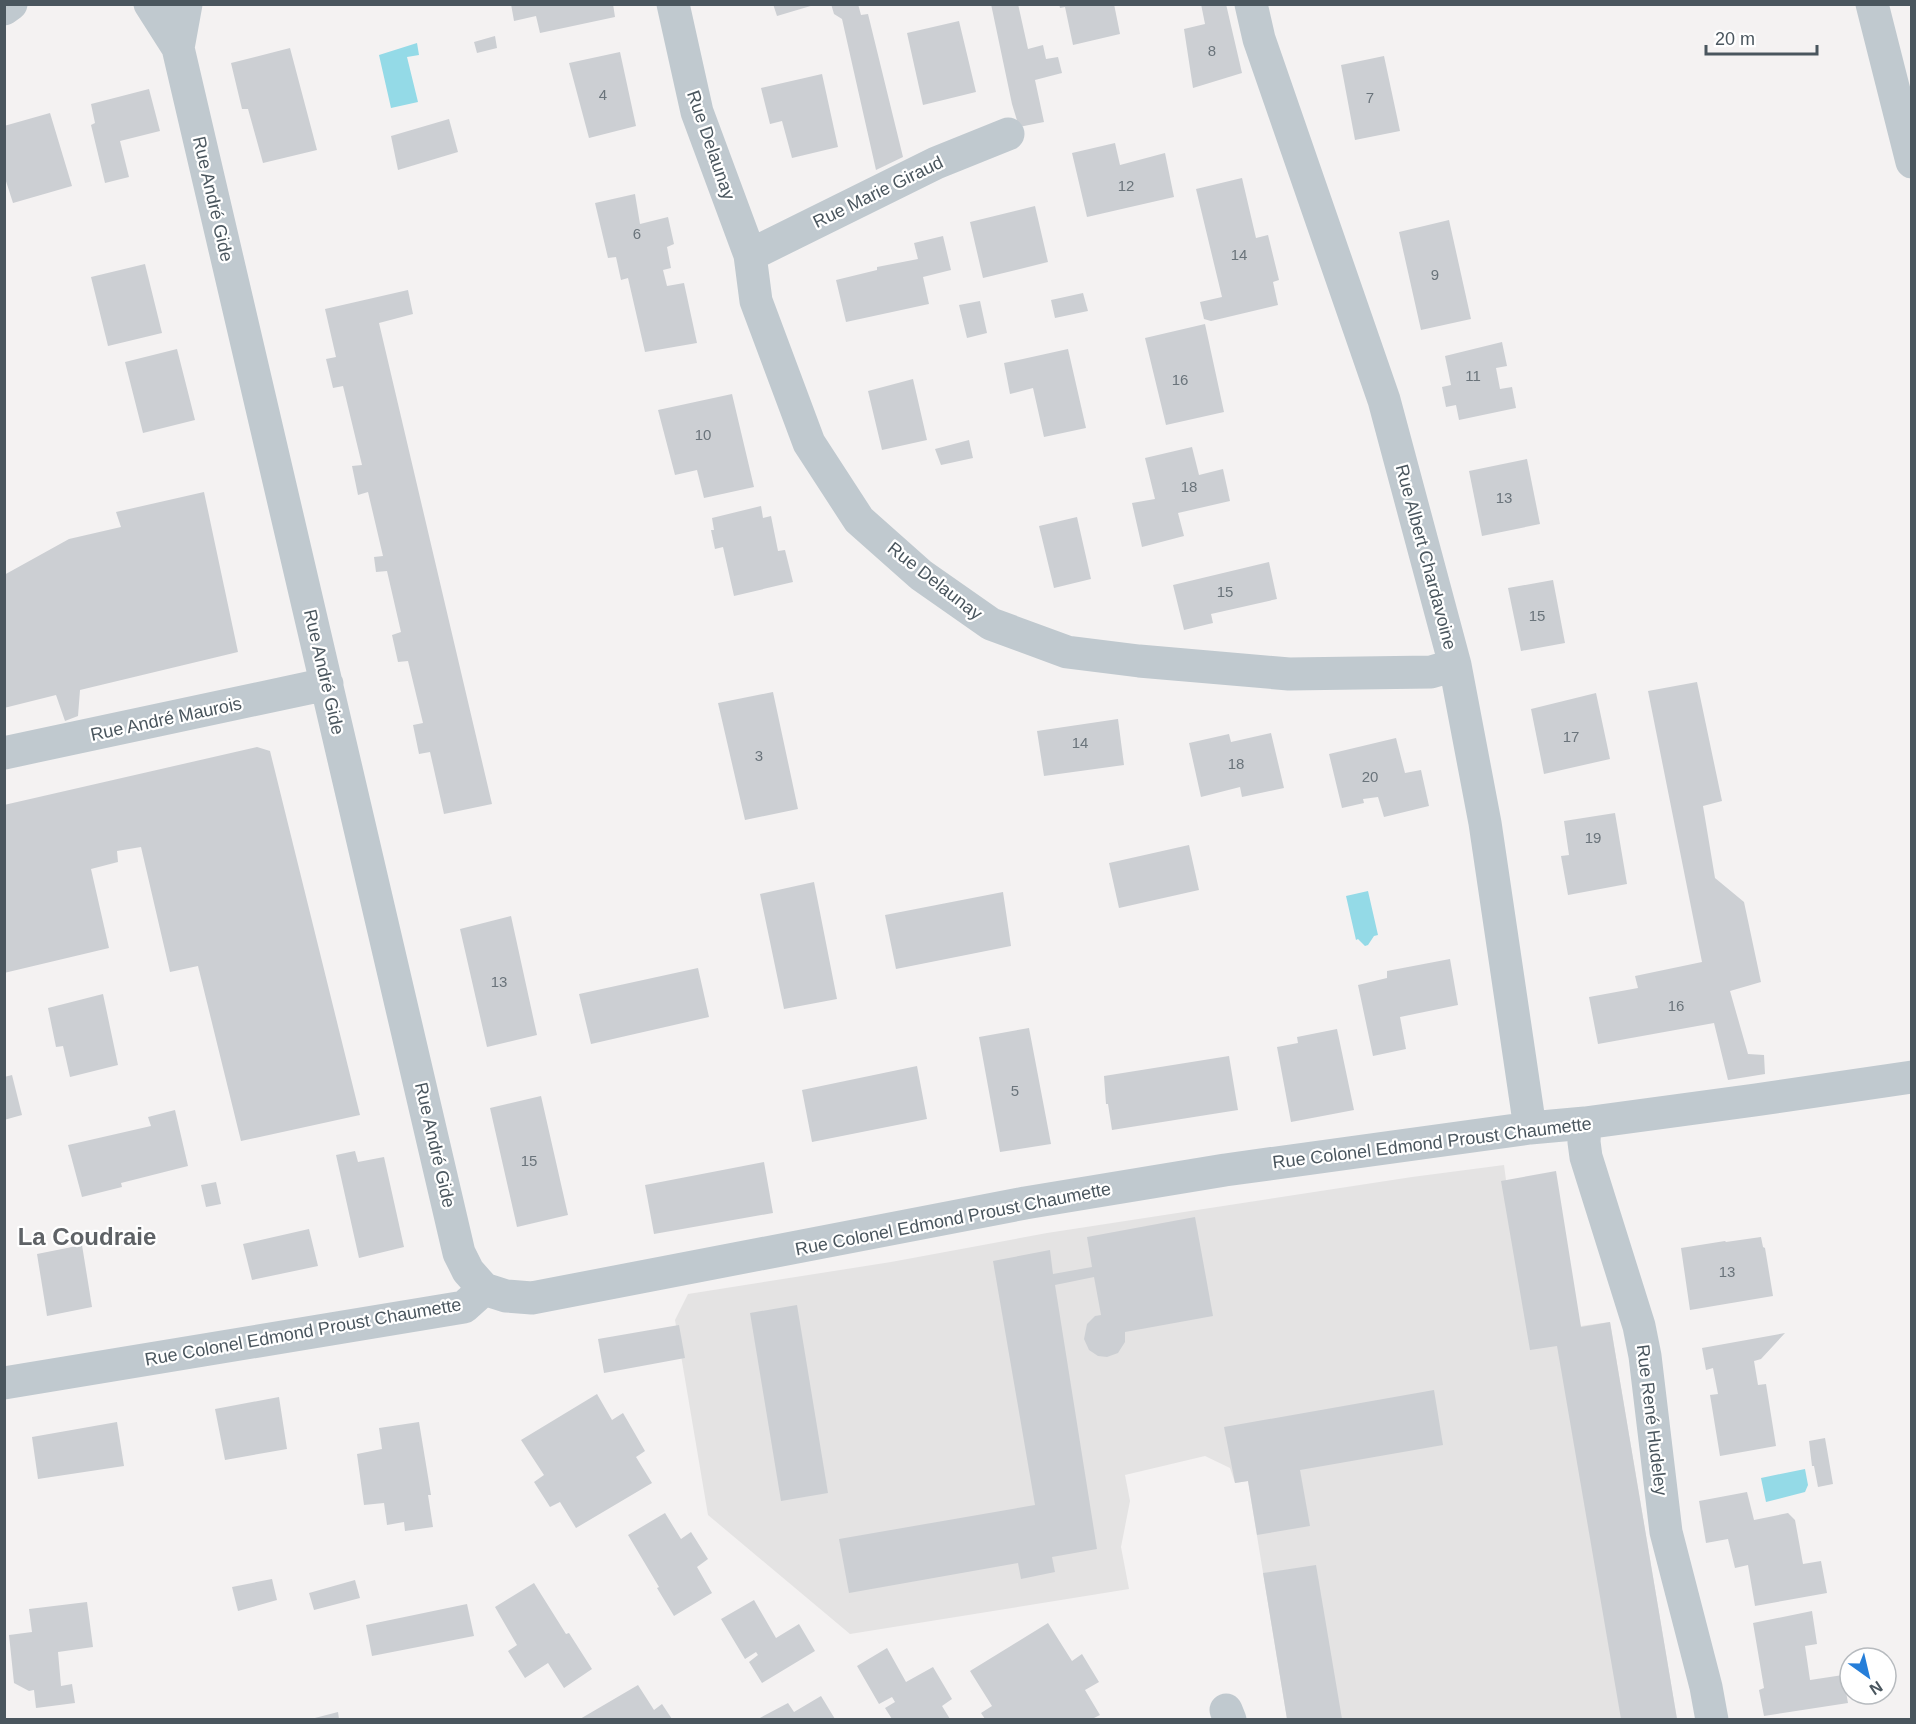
<svg xmlns="http://www.w3.org/2000/svg" width="1916" height="1724" font-family="Arial,sans-serif">
  <rect width="100%" height="100%" fill="#f4f2f2"/>
  <path fill="#e4e3e3" d="M1504 1165 1506 1180 1581 1326 1610 1322 1677 1719H1287L1248 1481 1235 1483 1230 1468 1205 1456 1125 1475 1130 1501 1121 1547 1129 1589 850 1634 708 1515 675 1320 688 1294 891 1262 1047 1233 1412 1177Z"/>
  <path fill="#94dae7" d="M417 43 419 55 407 57 418 102 391 108 379 55Z
    M1368 891 1378 935 1374 936 1368 945 1365 946 1358 939 1356 940 1346 896Z
    M1805 1469 1808 1485 1805 1492 1766 1502 1761 1478Z"/>
  <path fill="#cccfd3" d="M511 4H613L615 17 540 33 536 16 514 21Z
    M773 4H814V5L777 16Z
    M831 4H858L861 15 868 14 903 157 876 170 842 19 834 14Z
    M991 4H1018L1028 49 1043 45 1046 59 1058 57 1062 73 1035 80 1044 122 1019 127 1012 104Z
    M1059 4H1114L1120 34 1073 45 1065 7 1060 8Z
    M1201 4H1226L1242 73 1193 88 1184 29 1205 24Z
    M959 21 976 92 923 105 907 33Z
    M495 36 497 48 477 53 474 42Z
    M290 48 317 150 263 163 248 109H242L231 63Z
    M620 52 636 126 589 138 569 63Z
    M1384 56 1400 131 1355 140 1341 65Z
    M822 74 838 147 792 158 782 121 770 124 761 88Z
    M149 89 160 131 120 141 129 177 105 183 91 125 95 123 91 104Z
    M50 113 72 186 13 203 4 175V126Z
    M449 119 458 152 398 170 391 136Z
    M1115 143 1120 165 1165 153 1174 197 1087 217 1072 153Z
    M1242 178 1256 238 1268 235 1279 280 1273 282 1278 305 1211 321 1204 319 1200 302 1222 297 1196 189Z
    M635 194 640 224 668 217 674 244 667 247 671 268 663 270 667 286 684 283 697 343 645 352 628 278 621 280 616 257 608 258 595 203Z
    M1035 206 1048 262 983 278 970 222Z
    M1449 220 1471 319 1421 330 1399 232Z
    M943 236 951 270 923 277 929 304 846 322 836 280 877 270V267L918 259 914 243Z
    M145 264 162 333 108 346 91 277Z
    M408 290 413 314 379 323 492 804 444 814 430 752 419 754 413 725 423 723 408 661 398 662 392 635 401 632 387 571 376 572 374 557 383 556 368 492 358 495 352 466 362 465 343 386 333 388 326 359 336 357 325 309Z
    M1083 293 1088 311 1055 318 1051 300Z
    M980 301 987 333 967 338 959 305Z
    M1205 324 1224 412 1166 425 1145 338Z
    M1502 342 1507 366 1496 368 1500 389 1512 387 1516 408 1459 420 1456 405 1446 407 1442 387 1451 385 1445 356Z
    M177 349 195 420 143 433 125 362Z
    M1068 349 1086 428 1044 437 1033 388 1010 394 1004 363Z
    M913 379 927 440 882 450 868 391Z
    M732 394 754 487 704 498 697 470 675 475 658 410Z
    M969 440 973 458 941 465 935 449Z
    M1192 447 1199 475 1223 469 1230 501 1178 513 1184 536 1142 547 1132 503 1155 499 1145 458Z
    M1527 459 1540 524 1482 536 1469 471Z
    M204 492 238 652 80 690 78 716 65 721 56 695 4 708V575L69 539 121 527 116 512Z
    M761 506 763 518 771 516 778 551 785 550 793 582 734 596 723 547 715 549 711 530H714L712 518Z
    M1077 517 1091 579 1054 588 1039 526Z
    M1269 562 1277 599 1211 614 1213 623 1184 630 1173 585Z
    M1553 580 1565 643 1521 651 1508 588Z
    M1697 682 1722 801 1703 806 1715 878 1744 902 1761 982 1730 991 1748 1054 1764 1055 1765 1074 1728 1080 1714 1023 1598 1044 1589 997 1638 988 1635 976 1702 962 1648 691Z
    M773 692 798 809 745 820 718 703Z
    M1596 693 1610 759 1544 774 1531 709Z
    M1118 719 1124 765 1044 776 1037 731Z
    M1271 733 1284 788 1242 797 1240 787 1201 797 1189 743 1229 734 1231 742Z
    M1396 738 1405 773 1421 770 1429 806 1384 817 1378 797 1363 799 1364 803 1342 808 1329 754Z
    M257 747 270 751 360 1115 241 1141 198 966 170 972 141 847 117 851 118 862 91 869 109 948 4 973V805Z
    M1615 813 1627 884 1568 895 1561 856 1569 855 1564 821Z
    M1189 845 1199 890 1119 908 1109 863Z
    M814 882 837 999 784 1009 760 894Z
    M1003 892 1011 946 896 969 885 915Z
    M511 916 537 1035 487 1047 460 929Z
    M1450 959 1458 1005 1400 1017 1406 1049 1373 1056 1358 985 1387 978V971Z
    M698 968 709 1017 591 1044 579 994Z
    M103 994 118 1065 70 1077 63 1046 56 1047 48 1008Z
    M1029 1028 1051 1144 1000 1152 979 1037Z
    M1337 1029 1354 1110 1291 1122 1277 1047 1298 1043 1297 1037Z
    M1229 1056 1238 1110 1112 1130 1108 1104H1106L1104 1076Z
    M917 1066 927 1119 812 1142 802 1090Z
    M12 1075 22 1115 4 1120V1077Z
    M541 1096 568 1215 517 1227 490 1108Z
    M175 1110 188 1166 121 1183 122 1187 82 1197 68 1145 151 1126 148 1117Z
    M355 1151 358 1162 384 1157 404 1247 359 1258 336 1155Z
    M764 1162 773 1213 654 1234 645 1185Z
    M1556 1171 1581 1327 1610 1322 1677 1719H1621L1557 1346 1530 1350 1501 1181Z
    M216 1182 221 1204 206 1207 201 1185Z
    M1195 1217 1213 1316 1125 1332V1342L1118 1353 1107 1357 1098 1356 1089 1350 1084 1339 1087 1324 1095 1316 1101 1315 1094 1277 1055 1285 1097 1549 1052 1557 1055 1572 1021 1579 1018 1563 849 1593 839 1539 1035 1505 993 1261 1050 1250 1053 1274 1092 1267 1087 1237Z
    M309 1229 318 1266 252 1280 243 1244Z
    M1761 1237 1763 1247 1765 1248 1773 1296 1690 1310 1681 1248 1725 1241 1726 1242Z
    M82 1245 92 1307 47 1316 37 1254Z
    M797 1305 828 1493 781 1501 750 1313Z
    M679 1325 685 1358 604 1373 598 1339Z
    M1785 1333 1761 1359 1754 1361 1758 1385 1766 1384 1776 1446 1720 1456 1710 1395 1718 1394 1713 1368 1706 1370 1702 1348Z
    M1434 1390 1443 1445 1300 1470 1310 1526 1257 1535 1248 1481 1235 1483 1224 1427Z
    M597 1394 612 1420 623 1413 645 1451 636 1457 652 1483 576 1528 560 1502 550 1507 534 1482 544 1475 521 1440Z
    M279 1397 287 1449 225 1460 215 1409Z
    M117 1422 124 1466 38 1479 32 1437Z
    M419 1422 431 1495H428L433 1527 405 1531 404 1522 387 1525 384 1503 364 1505 357 1454 382 1449 379 1428Z
    M1825 1438 1833 1484 1818 1487 1814 1466H1812L1809 1441Z
    M1747 1492 1754 1520 1788 1513 1795 1520 1803 1564 1821 1561 1827 1593 1755 1606 1748 1565 1735 1568 1728 1539 1706 1543 1699 1501Z
    M665 1513 681 1539 691 1532 708 1559 697 1567 712 1593 674 1616 657 1588 659 1587 628 1535Z
    M1316 1565 1342 1719H1287L1263 1573Z
    M272 1579 277 1600 238 1611 232 1587Z
    M355 1580 360 1598 314 1610 309 1593Z
    M534 1583 566 1634 569 1633 592 1669 564 1688 548 1663 525 1678 508 1651 517 1645 495 1607Z
    M754 1600 776 1638 799 1624 815 1651 762 1683 749 1662 758 1655 756 1652 745 1659 721 1619Z
    M87 1602 93 1647 58 1652 61 1686 72 1684 75 1703 36 1708 34 1690 29 1691 14 1683 9 1635 32 1632 29 1609Z
    M467 1604 474 1636 372 1656 366 1625Z
    M1812 1611 1817 1644 1805 1646 1810 1680 1843 1675 1848 1703 1764 1716 1759 1690 1764 1688 1753 1623Z
    M1048 1623 1072 1661 1082 1654 1099 1682 1085 1690 1100 1715 1092 1719H985L981 1713 992 1706 970 1671Z
    M887 1648 906 1682 933 1667 952 1699 942 1706 950 1719H892L885 1708 895 1702 892 1697 879 1704 857 1666Z
    M638 1685 654 1710 662 1704 672 1719H580Z
    M821 1696 835 1719H758L788 1703 794 1712Z
    M338 1712 339 1719H311Z"/>
  <g fill="none" stroke-linecap="round" stroke-linejoin="round">
    <path stroke="#c0c9cf" stroke-width="33" d="M150 4 178 48 459 1253 468 1271 484 1289
      M673 4 697 112 750 255 756 301 809 443 859 520 921 575 991 624 1067 652 1139 661 1289 674 1431 672 1455 665
      M1251 4 1259 39 1384 400 1455 665 1485 823 1530 1128
      M1872 4 1912 162
      M4 9 11 4
      M178 48 186 4
      M750 255 936 163 1008 134
      M4 753 327 684
      M1585 1123 1584 1142 1586 1157 1639 1326 1645 1356 1666 1532 1706 1687 1712 1720
      M484 1289 506 1296 532 1298 1025 1203 1225 1170 1530 1128 1585 1123 1755 1100 1912 1077
      M4 1383 464 1307 484 1289
      M1226 1710 1230 1720"/>
  </g>
  <g text-anchor="middle" stroke-width="4.5" stroke-linejoin="round" paint-order="stroke">
    <g font-size="15" fill="#6a747b">
      <text x="1212" y="56">8</text>
      <text x="603" y="100">4</text>
      <text x="1370" y="103">7</text>
      <text x="1126" y="191">12</text>
      <text x="637" y="239">6</text>
      <text x="1239" y="260">14</text>
      <text x="1435" y="280">9</text>
      <text x="1473" y="381">11</text>
      <text x="1180" y="385">16</text>
      <text x="703" y="440">10</text>
      <text x="1189" y="492">18</text>
      <text x="1504" y="503">13</text>
      <text x="1225" y="597">15</text>
      <text x="1537" y="621">15</text>
      <text x="1571" y="742">17</text>
      <text x="1080" y="748">14</text>
      <text x="759" y="761">3</text>
      <text x="1236" y="769">18</text>
      <text x="1370" y="782">20</text>
      <text x="1593" y="843">19</text>
      <text x="499" y="987">13</text>
      <text x="1676" y="1011">16</text>
      <text x="1015" y="1096">5</text>
      <text x="529" y="1166">15</text>
      <text x="1727" y="1277">13</text>
    </g>
    <g font-size="18" fill="#4a565e" stroke="#fff">
      <text transform="translate(711 145) rotate(71)" y="6">Rue Delaunay</text>
      <text transform="translate(878 192) rotate(-26)" y="6">Rue Marie Giraud</text>
      <text transform="translate(213 199) rotate(77)" y="6">Rue André Gide</text>
      <text transform="translate(1426 557) rotate(75)" y="6">Rue Albert Chardavoine</text>
      <text transform="translate(935 581) rotate(38)" y="6">Rue Delaunay</text>
      <text transform="translate(324 672) rotate(77)" y="6">Rue André Gide</text>
      <text transform="translate(166 719) rotate(-12)" y="6">Rue André Maurois</text>
      <text transform="translate(1432 1143) rotate(-7)" y="6">Rue Colonel Edmond Proust Chaumette</text>
      <text transform="translate(435 1145) rotate(77)" y="6">Rue André Gide</text>
      <text transform="translate(953 1219) rotate(-11)" y="6">Rue Colonel Edmond Proust Chaumette</text>
      <text transform="translate(303 1332) rotate(-10)" y="6">Rue Colonel Edmond Proust Chaumette</text>
      <text transform="translate(1652 1420) rotate(83)" y="6">Rue René Hudeley</text>
    </g>
    <g font-size="24" font-weight="bold" fill="#5e6266" stroke="#fff">
      <text x="87" y="1245">La Coudraie</text>
    </g>
  </g>
  <rect width="1916" height="1724" fill="none" stroke="#4a565e" stroke-width="12"/>
  <g transform="translate(1868 1676) rotate(146)"><circle r="28" fill="#ffffff" stroke="#b7bbbf" stroke-width="1.5"/>
  <path d="M0-4.5L10 22L0 15L-10 22Z" fill="#267ed9"/>
  <text y="-9" font-size="16" font-weight="bold" text-anchor="middle" fill="#4a565e">N</text>
  </g>
  <path d="M1706 45v9h111v-9" fill="none" stroke="#4a565e" stroke-width="3"/>
  <text x="1715" y="45" font-size="18" fill="#4a565e" stroke="#ffffff" stroke-width="4.5" paint-order="stroke">20 m</text>
</svg>
